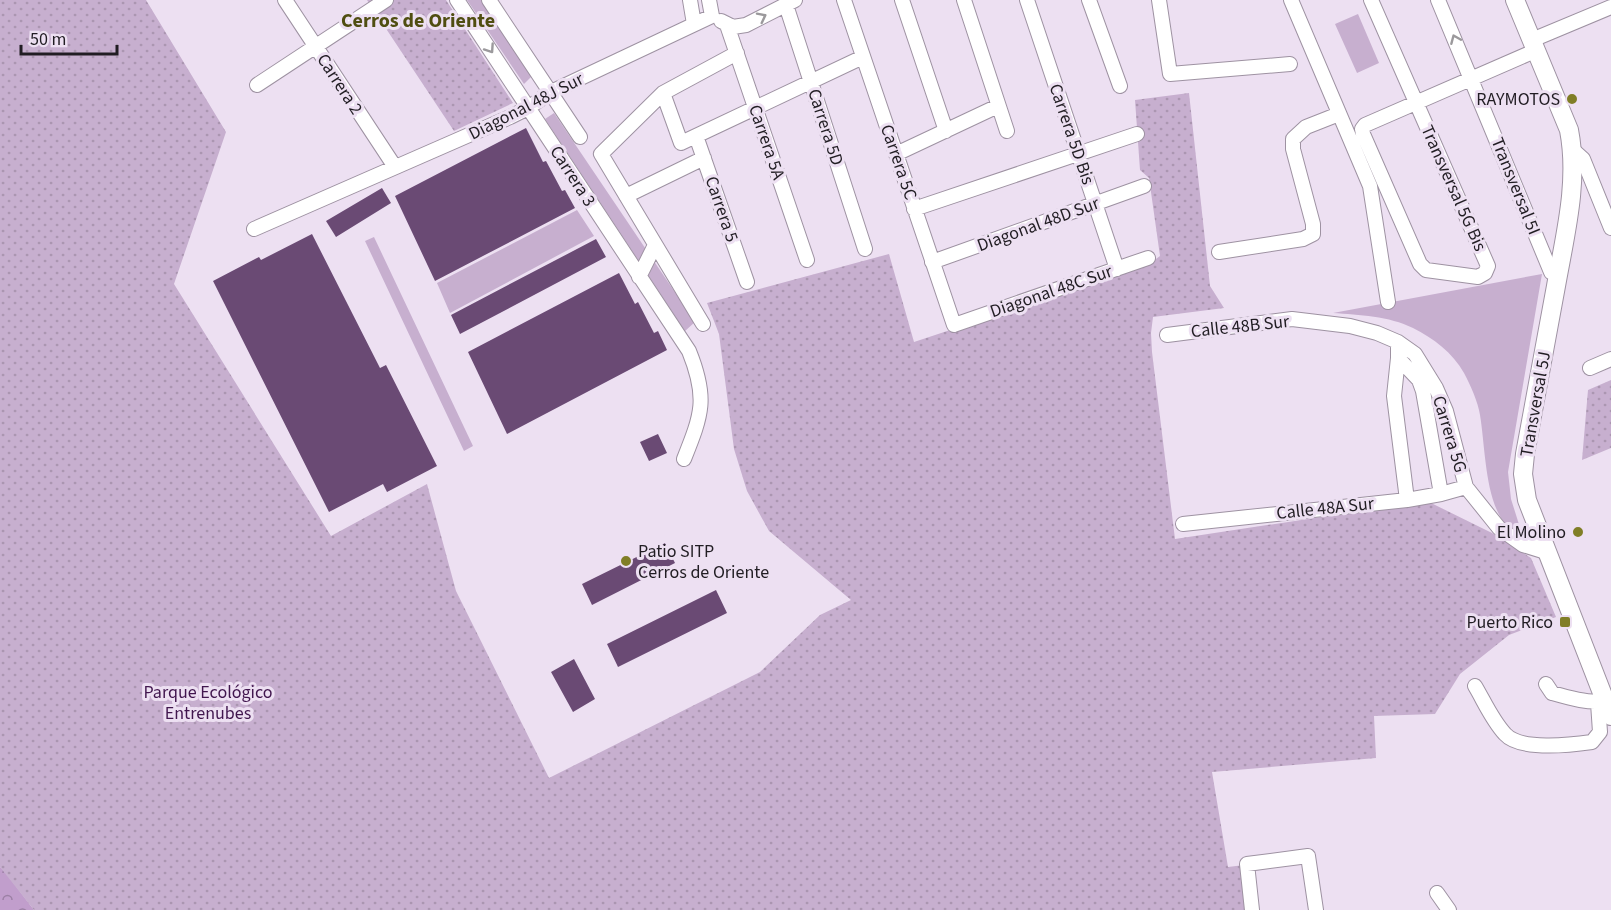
<svg xmlns="http://www.w3.org/2000/svg" width="1611" height="910" font-family="'Source Sans 3',sans-serif">
  <defs>
    <pattern id="forest-crowns" width="20" height="18" patternUnits="userSpaceOnUse" patternTransform="scale(1.5)"><rect width="20" height="18" fill="#c19ecc"/><path d="M2 6a3 3 0 1 1 6 0M12 15a3 3 0 1 1 6 0" fill="none" stroke="#9c80a5"/></pattern>
    <pattern id="park-dots" width="8" height="8" patternUnits="userSpaceOnUse" patternTransform="scale(1.5)"><rect width="8" height="8" fill="#c7afcf"/><path d="M2 2h.1M6 6h.1" fill="none" stroke="#ab96b1" stroke-width="1.8" stroke-linecap="round"/></pattern>
  </defs>
  <rect width="100%" height="100%" fill="#ede0f2"/>
  <path fill="#c7afcf" d="M467 0H481L532 76 524 84Z
    M1358 14 1379 63 1357 73 1335 24Z
    M554 113 695 322 685 331 545 119Z
    M577 210 594 236 450 313 437 283Z
    M374 237 473 446 464 451 365 241Z
    M1542 274 1508 472 1511 499 1522 534C1513 530 1506 526 1501 518 1485 492 1485 445 1480 415 1478 402 1470 384 1464 373 1453 353 1433 338 1413 328 1389 316 1359 315 1333 313Z"/>
  <path fill="url(#forest-crowns)" d="M0 867 3 869 34 910H0Z"/>
  <path fill="url(#park-dots)" d="M0 0H146L226 132 174 284 331 536 427 484 456 591 549 778 760 672 820 615 851 600 769 531 747 491 734 449 719 334 707 303 889 254 914 342 1149 264 1160 256 1149 178 1140 170 1135 100 1189 93 1210 286 1224 308 1153 317 1151 333 1152 352 1175 539 1427 501 1492 533 1531 558 1556 617 1509 635 1460 674 1435 714 1374 716 1376 758 1212 772 1228 867 1244 865 1248 910H34L0 867Z
    M367 0H446L513 103 454 131Z
    M1611 380V448L1582 460 1588 390Z"/>
  <path fill="#6a4a74" d="M526 128 543 162 546 161 562 191 565 190 575 208 435 281 395 196Z
    M382 188 391 203 336 237 326 221Z
    M312 234 380 368 386 365 437 466 387 492 383 484 329 512 213 281 259 257 261 260Z
    M596 239 606 257 460 334 451 315Z
    M619 273 635 304 638 302 654 333 658 331 667 350 507 434 468 352Z
    M658 434 667 453 649 461 640 442Z
    M665 543 675 563 592 605 582 584Z
    M716 590 727 613 618 667 607 644Z
    M574 659 595 699 573 712 551 672Z"/>
  <g fill="none" stroke-linecap="round" stroke-linejoin="round">
    <defs>
      <path id="minor" d="M285 0 395 167
        M457 0 689 351C708 398 702 414 684 459
        M489 0 580 137
        M690 0 694 24
        M709 0 712 16
        M844 0 954 325 1148 258
        M902 0 946 131
        M964 0 1007 131
        M1027 0 1117 269
        M1089 0 1120 86
        M1159 0 1170 74 1290 64
        M1291 0 1370 186 1388 302
        M1371 0 1488 266 1485 273 1478 277 1426 270 1420 264 1363 134 1362 129 1365 125 1537 50
        M1438 0 1551 272 1558 271
        M786 5 865 249
        M721 21 733 27 746 25 795 0
        M727 25 807 260
        M1532 40 1611 7
        M257 85 386 0
        M663 93 681 143 863 57
        M696 136 747 282
        M1573 150 1583 159 1611 228
        M896 154 998 106
        M626 196 704 158
        M914 209 1137 134
        M254 229 510 117 528 108 551 92 712 16
        M1219 252 1303 239 1313 234V224L1293 149V139L1306 127 1339 114
        M932 262 1144 186
        M639 277 655 245
        M703 324 601 154 663 93 737 53
        M1167 335 1292 319 1350 326 1377 333 1398 342 1415 354 1436 388 1446 411 1466 487 1499 528 1523 545 1546 552
        M1398 342V358L1394 396 1407 500
        M1398 358 1419 380 1423 391 1441 494
        M1590 368 1611 359
        M1183 524 1407 500 1441 494 1466 487
        M1546 684 1552 693C1566 697 1593 705 1606 700
        M1475 686C1484 701 1492 720 1505 734 1520 751 1571 745 1592 742L1600 732 1598 703
        M1437 893 1449 910
        M1252 910 1247 864 1308 856 1316 910"/>
      <path id="major" d="M1515 0 1569 130C1579 182 1565 235 1556 286 1546 342 1535 398 1525 454L1523 474 1527 500 1611 716"/>
    </defs>
    <use href="#minor" stroke="#9e92a2" stroke-width="16"/>
    <use href="#major" stroke="#9e92a2" stroke-width="20"/>
    <use href="#minor" stroke="#fff" stroke-width="14"/>
    <use href="#major" stroke="#fff" stroke-width="18"/>
  </g>
  <defs><path id="oneway-chevron" d="M-2-3.5L2.5 0L-2 3.5" fill="none" stroke-width="1.6" stroke-linecap="round" stroke-linejoin="round" transform="scale(1.5)"/></defs>
  <g stroke="#9b999c">
    <use href="#oneway-chevron" transform="translate(762 17) rotate(-27)"/>
    <use href="#oneway-chevron" transform="translate(1455 39) rotate(-113)"/>
    <use href="#oneway-chevron" transform="translate(490 49) rotate(56)"/>
  </g>
  <g fill="#807e26" stroke="#ede0f2" stroke-width="2">
    <circle cx="1572" cy="99" r="6"/>
    <circle cx="1578" cy="532" r="6"/>
    <circle cx="626" cy="561" r="6"/>
    <rect x="1559" y="616" width="12" height="12" rx="3"/>
  </g>
  <g text-anchor="middle" stroke-width="6" stroke-linejoin="round" paint-order="stroke">
    <g font-size="18" fill="#211d23" stroke="#ede0f2">
      <text transform="translate(340 84) rotate(57)" y="6">Carrera 2</text>
      <text transform="translate(526 106) rotate(-27)" y="6">Diagonal 48J Sur</text>
      <text transform="translate(826 127) rotate(72)" y="6">Carrera 5D</text>
      <text transform="translate(1072 134) rotate(71)" y="6">Carrera 5D Bis</text>
      <text transform="translate(767 142) rotate(71)" y="6">Carrera 5A</text>
      <text transform="translate(899 162) rotate(71)" y="6">Carrera 5C</text>
      <text transform="translate(573 176) rotate(57)" y="6">Carrera 3</text>
      <text transform="translate(1516 186) rotate(68)" y="6">Transversal 5I</text>
      <text transform="translate(1454 188) rotate(66)" y="6">Transversal 5G Bis</text>
      <text transform="translate(722 209) rotate(71)" y="6">Carrera 5</text>
      <text transform="translate(1038 224) rotate(-20)" y="6">Diagonal 48D Sur</text>
      <text transform="translate(1051 291) rotate(-19)" y="6">Diagonal 48C Sur</text>
      <text transform="translate(1240 326) rotate(-6)" y="6">Calle 48B Sur</text>
      <text transform="translate(1535 404) rotate(-80)" y="6">Transversal 5J</text>
      <text transform="translate(1450 434) rotate(73)" y="6">Carrera 5G</text>
      <text transform="translate(1325 508) rotate(-6)" y="6">Calle 48A Sur</text>
    </g>
    <g font-size="18" fill="#211d23" stroke="#ede0f2" text-anchor="end">
      <text x="1560" y="105">RAYMOTOS</text>
      <text x="1566" y="538">El Molino</text>
      <text x="638" y="557" text-anchor="start">Patio SITP<tspan x="638" dy="21">Cerros de Oriente</tspan></text>
      <text x="1553" y="628">Puerto Rico</text>
    </g>
    <g font-size="18" fill="#41164e" stroke="#ede0f2">
      <text x="208" y="698">Parque Ecológico<tspan x="208" dy="21">Entrenubes</tspan></text>
    </g>
    <g font-size="20" font-weight="bold" fill="#504e11" stroke="#ede0f2">
      <text x="418" y="27">Cerros de Oriente</text>
    </g>
  </g>
  <path d="M21 45v9h96v-9" fill="none" stroke="#211d23" stroke-width="3"/>
  <text x="30" y="45" font-size="18" fill="#211d23" stroke="#ede0f2" stroke-width="4.5" paint-order="stroke">50 m</text>
</svg>
